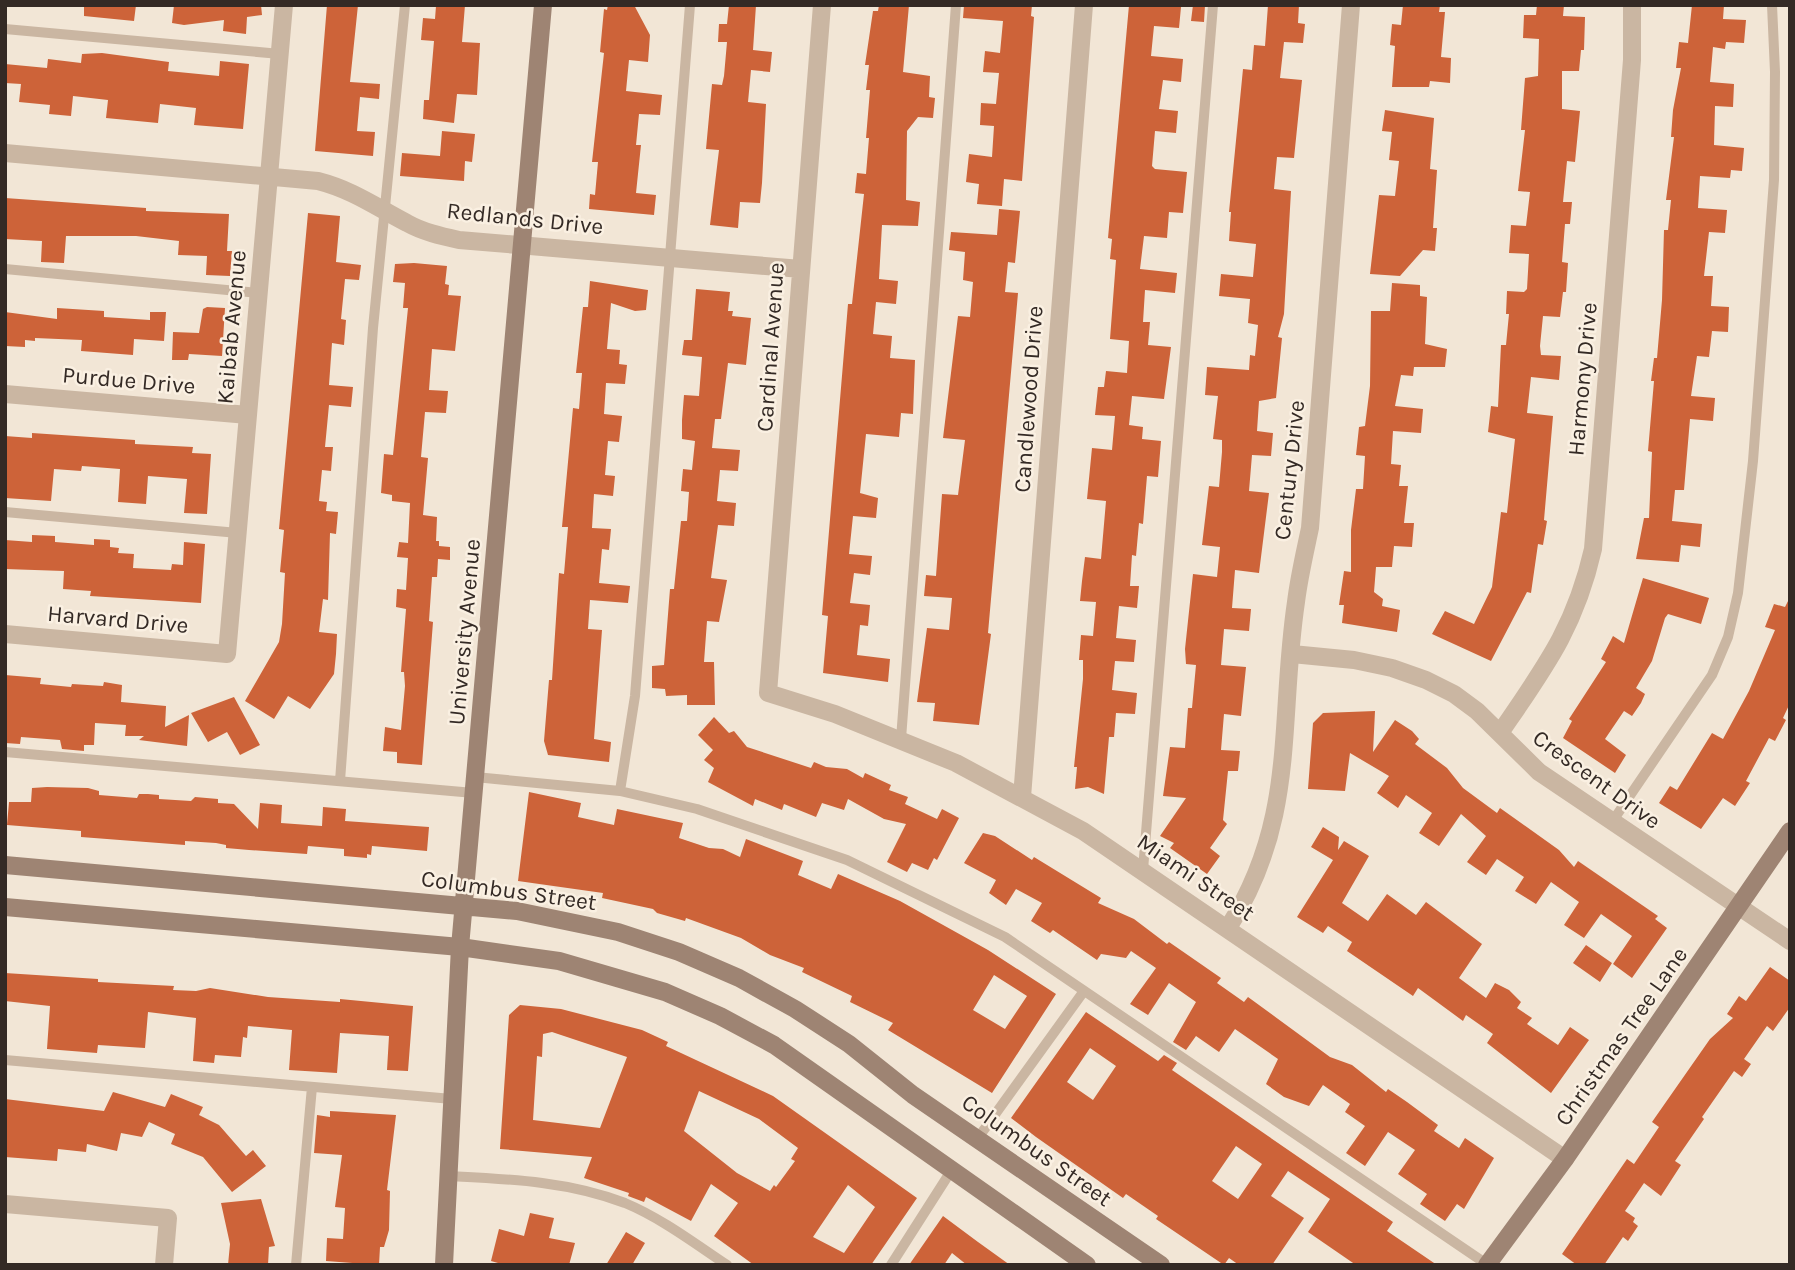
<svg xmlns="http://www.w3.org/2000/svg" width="1795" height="1270" font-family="Karla,sans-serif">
  <rect width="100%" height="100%" fill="#f2e6d6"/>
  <path fill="#cd6339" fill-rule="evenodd" d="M84 5H136L134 21 84 16Z
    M174 5H261L262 15 247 17 246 34 223 31 224 20 184 25 172 23Z
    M327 5H358L350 82 380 84 379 99 360 97 357 131 375 132 373 156 315 151Z
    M465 5 462 42 480 43 477 95 457 94 454 123 423 119 424 100H429L434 41 421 40 423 18 435 19 436 6Z
    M608 5H634L650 35 648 62 629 60 626 91 662 95 660 115 639 114 636 145H641L636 193 656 195 654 215 589 209 590 194 595 195 598 162H592L604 53 600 52 604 9 607 10Z
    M729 5H756L753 50 772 52 770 72 751 70 748 102 766 104 762 183 760 203 740 202 738 228 710 225 719 150 706 149 712 84 722 85 724 76 727 42H718L719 24H727Z
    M879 5H909L903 72 930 76 929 97 935 98 933 118 918 117 907 131 906 200 920 202 918 226 882 225 879 279 898 281 896 304 876 302 873 334 892 336 890 358 915 360 913 414 901 413 899 437 866 434 860 493 878 498 876 518 853 516 849 554 872 556 870 575 854 573 850 603 870 605 868 626 860 625 857 655 890 659 888 682 823 673 828 616 822 615 848 304H852L864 194 855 193 857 173 866 174 869 138H866L870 90H866L869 65H865L873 11H878Z
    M964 5H1032L1031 16 1034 17 1022 181 1004 179 1002 206 977 204 979 184 966 182 969 154 992 157 994 126 980 125 981 103 996 104 999 73 983 72 985 51 1000 53 1003 21 963 18Z
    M1129 5 1181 7 1179 28 1154 26 1151 56 1183 59 1181 82 1163 80 1159 109 1178 111 1176 133 1155 131 1152 166 1155 169 1187 172 1183 213 1169 212 1167 238 1144 236 1140 269 1177 273 1175 293 1145 290 1143 322H1150L1148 345 1171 347 1164 399 1132 396 1129 425 1143 427 1142 439 1161 441 1158 477 1147 476 1143 524 1139 523 1136 556 1132 555 1130 586H1139L1137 608 1119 606 1116 638 1136 640 1134 662 1115 661 1112 690 1137 693 1135 714 1116 713 1114 737H1109L1104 794 1088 787 1075 789 1077 767H1074L1083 679V660H1079L1081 635 1093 636 1096 602 1080 601 1082 581 1085 557 1101 559 1106 501 1087 499 1092 448 1112 450 1115 416 1095 415 1098 387H1104L1106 371 1127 373 1129 341 1110 339 1116 260 1110 259 1112 239 1108 238Z
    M1193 5H1205L1204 22 1191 21Z
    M1268 5H1299L1298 23 1305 24 1303 43 1284 42 1280 78 1302 80 1294 158 1277 157 1274 189 1291 191 1284 314 1278 337 1282 338 1276 398 1259 401 1257 431 1273 433 1271 456 1252 455 1249 491 1269 493 1259 573 1235 570 1232 608 1251 609 1249 631 1224 629 1221 665 1246 667 1241 716 1224 714 1221 750 1240 751 1238 771H1228L1223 820 1227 824 1210 848 1220 856 1207 874 1170 848 1174 843 1160 836 1186 798 1163 796 1170 747 1185 748 1188 708H1192L1196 665 1186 664 1185 649 1193 574 1217 577 1220 547 1202 545 1209 486 1219 487 1222 452V440L1213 439 1218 396 1205 395 1207 367 1249 370 1250 355 1255 356 1258 325 1248 323 1250 299 1219 296 1221 274 1253 277 1256 244 1229 241 1231 212H1229L1243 69 1252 70 1254 45 1265 46Z
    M1403 5H1440L1439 12H1445L1441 57 1451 58 1450 83 1430 81 1429 87H1392L1395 46 1390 45 1392 24 1401 25Z
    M1537 5H1564L1563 16 1585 17 1584 50H1581L1579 71H1562V109L1580 111 1575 162 1567 161 1563 202H1572L1570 224H1565L1562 262 1568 263 1566 292H1563L1560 317 1543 316 1540 346 1541 355 1561 356 1559 380 1531 377 1527 413 1553 416 1544 520 1547 521 1543 545 1538 544 1531 593 1527 592 1491 661 1432 634 1445 611 1474 624 1492 587 1501 512 1507 513 1515 439 1488 432 1491 406 1498 407 1501 345H1506L1509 314H1506L1507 291 1524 292 1527 289 1529 254 1509 253 1511 225 1526 226 1530 192 1518 191 1525 130H1521L1525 78 1538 76 1539 39 1523 38 1524 15H1536Z
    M1692 5H1724L1723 19 1746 20 1744 43 1726 42 1725 49 1713 47 1710 82 1734 84 1733 107 1715 106 1714 145 1744 148 1742 171 1731 170 1730 178 1700 176 1698 208 1727 210 1725 233 1709 232 1704 276H1713L1711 306 1729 307 1728 332 1712 331 1709 357 1697 356 1691 396 1715 398 1713 421 1690 419 1684 490H1675L1672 521 1702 524 1700 547 1681 545 1679 562 1636 559 1644 518H1649L1652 452 1648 451 1654 381H1651L1654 358H1657L1662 300 1664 230H1668L1671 200H1666L1674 137H1671L1673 110 1681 68H1676L1679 42 1688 43Z
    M102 53 169 62 168 71 219 76 220 61 249 64 243 129 194 125 196 108 160 104 158 123 106 118 108 100 73 96 71 116 49 114 50 105 19 102 21 84 5 83V64L47 68 48 59 81 63 82 54Z
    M1385 110 1434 118 1430 169 1437 170 1433 228H1437L1435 251 1423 250 1400 276 1370 274 1379 195 1395 196 1399 161 1389 160 1392 132 1382 131Z
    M442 131 475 134 472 162 465 161 464 181 400 176 402 153 440 156Z
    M5 198 146 208V211L229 214 227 251H232L230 276 206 275 207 256 178 255 179 241 136 236H66L64 263 41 262 42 241 5 239Z
    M999 209 1020 211 1015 263 1008 262 1005 292 1018 293 988 633 991 634 979 725 933 721 935 703 917 702 927 628 949 630 952 598 924 596 926 575 936 576 942 494 958 495 965 440 943 438 958 316 970 317 973 282 963 280 965 252 949 250 951 232 997 235Z
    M308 213 340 216 336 262 361 265 359 280 345 279 341 319 346 320 344 345 332 343 329 385 353 387 351 407 329 405 325 447H333L331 471 322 470 319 501 327 502 326 511 338 512 336 534 330 533 328 600 323 599 319 632 337 634 336 654 334 674 310 709 288 696 274 719 245 701 279 642 282 624 285 573 280 572 284 530 279 529Z
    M414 263 447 266 445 284 449 285 448 295 461 296 455 351 432 349 429 390 448 391 446 413 425 412 421 457 428 458 423 515 437 517 436 541H439V546L450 547V560L438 559 437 577H432L429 621 433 622 422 765 397 763V752L383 751 385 727 401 730 405 686 404 672H401L406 609 396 607 397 589 406 590 408 558 397 557 399 542 408 543 410 503 392 501V495L381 493 384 454 393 455 408 308H403L405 283 393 282 395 264Z
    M590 281 648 290 646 310 635 311 611 303 607 349 620 350 619 364 627 365 625 384 606 383 604 414 622 416 619 442 608 441 605 475 615 476 613 496 594 494 592 528 611 529 609 550 602 549 599 583 630 586 628 603 590 600 588 629 602 630 594 739 611 742 609 762 548 755 544 741 549 680H552L559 573 564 574 568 527H562L573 408 579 409 582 373H576L583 307H588Z
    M1392 283 1420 285V296L1427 297 1425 344 1447 349 1445 367H1414L1413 376 1401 375 1395 406 1423 409 1421 433 1393 431 1391 464 1401 465 1399 486H1408L1404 523H1414L1412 547 1394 546 1392 567H1376L1374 592 1383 599 1382 606 1400 610 1397 632 1342 623 1344 605H1339L1344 571 1351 572V530L1356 489H1363L1365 456 1356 455 1359 427 1365 426 1370 386 1371 311H1390Z
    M696 289 730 292 728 311H733L732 316 751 318 746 365 728 363 721 419H715L712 448 740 450 738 471 720 470 717 501 736 503 734 526 718 525 711 578 727 580 719 622 707 621 704 662H714L715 705H687V695L666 696 665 689 652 688V666L664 665 670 589H674L681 521H687L689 492 681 491 683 469 692 470 695 441 682 439V420L684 395 699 396 702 357 682 355 684 340H692Z
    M207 307 225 308 222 356 189 354 188 360H172L173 332 199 333 203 309Z
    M57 308 104 311V317L150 320V312H166L164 341 134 339 133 355 81 351 82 340 35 338V341L25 340V347L5 346V312L57 319Z
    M32 433 135 440V444L193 447 192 453 211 454 207 514 184 513 187 479 148 476 146 504 118 502 120 469 82 466 81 471 54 469 51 501 5 498V436L32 438Z
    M32 535 55 536V542L94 545V539L110 540V547L119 548 118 553 134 554 133 568 171 570 172 564 183 565 184 542 205 544 201 603 90 596 91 591 63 589 64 571 5 569V540L32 542Z
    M1643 578 1709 598 1701 624 1668 614 1665 618 1652 661 1636 688 1645 694 1641 703 1632 716 1624 711 1605 739 1626 755 1615 773 1563 738 1572 721 1569 719 1606 662 1601 659 1613 636 1624 643Z
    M1790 597V703L1783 718 1786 720 1775 741 1769 738 1746 781 1750 783 1735 806 1723 798 1701 829 1659 803 1670 786 1677 790 1712 733 1723 739 1749 691 1775 630 1765 627 1774 604 1785 607Z
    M5 675 41 678 40 684 71 687 72 684 103 686 104 682 122 685 121 702 166 706 165 727 189 715 187 746 139 740 144 736H125L126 725 95 723 94 745H84V751L62 749 60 740 21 737 20 744 5 743Z
    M234 697 260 745 240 755 227 732 208 742 191 713Z
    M1375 711 1373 752 1395 720 1412 731 1419 739 1415 744 1447 768 1463 788 1497 813 1500 808 1559 850 1574 867 1578 861 1658 916 1655 919 1667 928 1632 978 1613 964 1632 936 1601 914 1584 938 1564 925 1579 902 1551 882 1536 904 1515 891 1524 877 1497 859 1486 875 1467 862 1486 836 1461 814 1439 846 1419 833 1432 813 1406 795 1398 808 1377 793 1389 776 1350 753 1345 791 1308 789 1313 723 1323 713Z
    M714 717 729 733 734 731 747 747 811 768 814 762 826 767 847 769 863 778 865 773 891 785 889 790 908 797 905 804 937 819 942 809 959 818 937 860 934 858 928 870 912 863 907 872 887 862 906 824 884 819 848 799 844 810 822 803 816 817 784 804 782 810 755 799 753 806 708 782 714 768 704 760 713 750 698 735Z
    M47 787 88 788 99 791V795L137 798 139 794H148L159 795V799L191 801 195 797 218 799V803L234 804 258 829 260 803 282 805 281 823 322 826 323 807 346 809 345 821 429 827 427 851 372 846 371 855 367 854V858L344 856V849L308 846 307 854 249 850 226 848V845L216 843 185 841V845L81 837V831L7 825 9 802H31L32 788Z
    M529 792 581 803 578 817 614 825 617 809 683 823 679 838 709 848 723 849 740 857 746 839 803 861 798 875 831 889 838 874 900 901 988 950 1056 994 992 1093 888 1030 893 1023 850 1002 852 996 802 972 804 968 770 955 741 938 686 918 685 921 657 913 653 909 602 898 603 893 518 881ZM994 975 1027 996 1005 1029 973 1010Z
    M1323 827 1339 837 1338 850 1344 841 1369 856 1342 903 1368 921 1387 894 1416 915 1426 902 1482 944 1459 978 1486 998 1495 983 1509 990 1521 1002 1517 1008 1532 1018 1527 1024 1558 1045 1570 1027 1589 1040 1551 1093 1487 1043 1493 1034 1466 1015 1463 1021 1418 988 1413 996 1347 951 1352 942 1328 926 1323 933 1297 917 1333 860 1311 847Z
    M983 833 995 836 1032 860 1034 857 1101 898 1098 903 1134 919 1167 944 1169 942 1221 978 1217 983 1244 1002 1248 997 1330 1057 1352 1065 1386 1092 1388 1089 1407 1102 1438 1125 1434 1131 1459 1148 1465 1138 1494 1158 1464 1209 1457 1204 1445 1221 1420 1204 1427 1194 1398 1174 1415 1150 1388 1132 1365 1166 1346 1153 1365 1126 1345 1112 1350 1104 1323 1085 1309 1106 1284 1097 1266 1084 1278 1059 1235 1029 1219 1052 1196 1036 1186 1050 1173 1042 1196 1002 1169 983 1148 1015 1130 1004 1156 968 1131 951 1126 958 1101 954 1097 960 1053 930 1050 933 1031 921 1042 903 1016 889 1006 905 989 893 996 880 964 863Z
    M1586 945 1612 963 1600 982 1573 963Z
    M1770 967 1790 981V1007L1773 1031 1767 1026 1744 1059 1751 1064 1742 1077 1734 1071 1702 1117 1704 1119 1675 1161 1681 1165 1661 1196 1644 1183 1625 1211 1635 1218 1633 1222 1638 1226 1628 1241 1623 1237 1604 1265H1577L1562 1254 1627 1159 1634 1164 1659 1127 1652 1122 1710 1039 1733 1018 1727 1014 1739 996 1746 1001Z
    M5 973 98 979V982L174 986 173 990 196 991 210 988 268 997 340 1002V999L413 1006 408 1071 387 1070 389 1036 340 1033 337 1073 289 1070 292 1030 248 1026 247 1038 243 1037 241 1057 215 1055 214 1063 193 1061 196 1018 148 1012 145 1048 98 1045 97 1053 47 1049 50 1006 5 1001Z
    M520 1005 561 1009 642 1030 668 1042 666 1046 773 1096 917 1198 871 1265H754L714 1236 738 1203 711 1184 691 1221 646 1197 644 1202 628 1196 629 1193 584 1178 592 1157 500 1149 509 1015ZM552 1032 627 1057 600 1128 533 1120 537 1056 542 1057 543 1034ZM699 1091 759 1119 798 1148 791 1159 795 1161 776 1187 774 1185 770 1191 737 1173 684 1131ZM848 1185 875 1207 844 1253 813 1237Z
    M1086 1012 1158 1061 1164 1055 1177 1063 1172 1070 1393 1222 1387 1231 1437 1265H1356L1308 1232 1330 1199 1288 1171 1271 1196 1304 1218 1272 1265H1239L1229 1258 1224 1265 1156 1219 1158 1216 1126 1194 1123 1198 1036 1137 1011 1118ZM1090 1048 1116 1066 1093 1100 1067 1082ZM1236 1146 1262 1164 1238 1199 1212 1181Z
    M113 1092 165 1107 171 1094 203 1107 199 1115 219 1125 246 1156 253 1150 266 1166 232 1192 203 1157 171 1144 175 1134 149 1122 142 1137 121 1133 117 1151 87 1144 86 1152 58 1149 57 1161 5 1157V1099L104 1111Z
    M330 1111 396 1115 387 1190 390 1191 389 1230 384 1247H380L379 1265 326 1261 327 1238 343 1239 345 1208 335 1207 342 1155 314 1153 317 1115 330 1117Z
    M261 1199 275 1246 269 1247 268 1265H228L230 1244 221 1203Z
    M530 1213 554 1218 549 1238 575 1243 569 1265H505L491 1261 499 1229 524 1236Z
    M943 1216 978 1242 1010 1265H967L952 1253 944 1265H909Z
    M626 1232 645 1243 632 1265H606Z"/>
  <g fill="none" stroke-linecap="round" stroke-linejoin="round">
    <path stroke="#cab6a2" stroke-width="10" d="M5 29 280 54
      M5 269 259 293
      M5 512 238 533
      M901 739 956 5
      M5 752 474 793
      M475 777 620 791 697 809 847 860 1005 937 1488 1265
      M340 781 373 328 405 5
      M620 791 635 696 690 5
      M1612 822 1712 675 1728 637 1738 593 1753 461 1774 180 1775 72 1772 5
      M1143 870 1213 5
      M5 1060 452 1099
      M978 1138 1084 991
      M449 1176C508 1179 568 1181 625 1203 661 1218 694 1243 727 1265
      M296 1265 312 1087
      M891 1265 951 1171"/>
    <path stroke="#cab6a2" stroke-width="18" d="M822 5 768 693 835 714 956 763 1083 831 1565 1159
      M5 153 318 181C353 190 376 207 407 223 423 232 441 236 459 240L801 269
      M5 394 248 415
      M5 634 227 654 284 5
      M1292 654 1354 660 1392 668 1426 680 1454 694 1477 711 1539 772 1790 941
      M1500 733C1545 667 1575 628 1593 549L1632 60V5
      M1022 797 1084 5
      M1228 928C1298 818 1278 722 1296 602 1299 577 1305 552 1310 528L1351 5
      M5 1204 168 1218 164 1265"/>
    <path stroke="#9e8473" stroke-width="18" d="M5 865 517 911 618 932 679 952 739 978 795 1009 849 1044 913 1095 1161 1265
      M5 907 460 947 559 961 665 992 720 1016 774 1045 1087 1265
      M444 1265 460 947 543 5
      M1487 1265 1565 1159 1790 831"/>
  </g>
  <g text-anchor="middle" stroke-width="5" stroke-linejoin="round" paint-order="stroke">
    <g font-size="23" fill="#342a25" stroke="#faf0e2">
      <text transform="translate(525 218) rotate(6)" y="8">Redlands Drive</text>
      <text transform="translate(231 327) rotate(-85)" y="8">Kaibab Avenue</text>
      <text transform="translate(770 347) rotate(-86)" y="8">Cardinal Avenue</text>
      <text transform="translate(1582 379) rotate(-85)" y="8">Harmony Drive</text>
      <text transform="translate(129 380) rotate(5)" y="8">Purdue Drive</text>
      <text transform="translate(1028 399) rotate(-86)" y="8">Candlewood Drive</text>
      <text transform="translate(1289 470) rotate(-84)" y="8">Century Drive</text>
      <text transform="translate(118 619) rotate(5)" y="8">Harvard Drive</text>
      <text transform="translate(464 632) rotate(-85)" y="8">University Avenue</text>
      <text transform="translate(1597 779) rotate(36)" y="8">Crescent Drive</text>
      <text transform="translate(1196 877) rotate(34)" y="8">Miami Street</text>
      <text transform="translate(509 890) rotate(8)" y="8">Columbus Street</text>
      <text transform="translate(1621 1036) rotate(-55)" y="8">Christmas Tree Lane</text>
      <text transform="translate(1037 1150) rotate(35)" y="8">Columbus Street</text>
    </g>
  </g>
  <rect width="1795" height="1270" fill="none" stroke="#342a25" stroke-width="14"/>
</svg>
